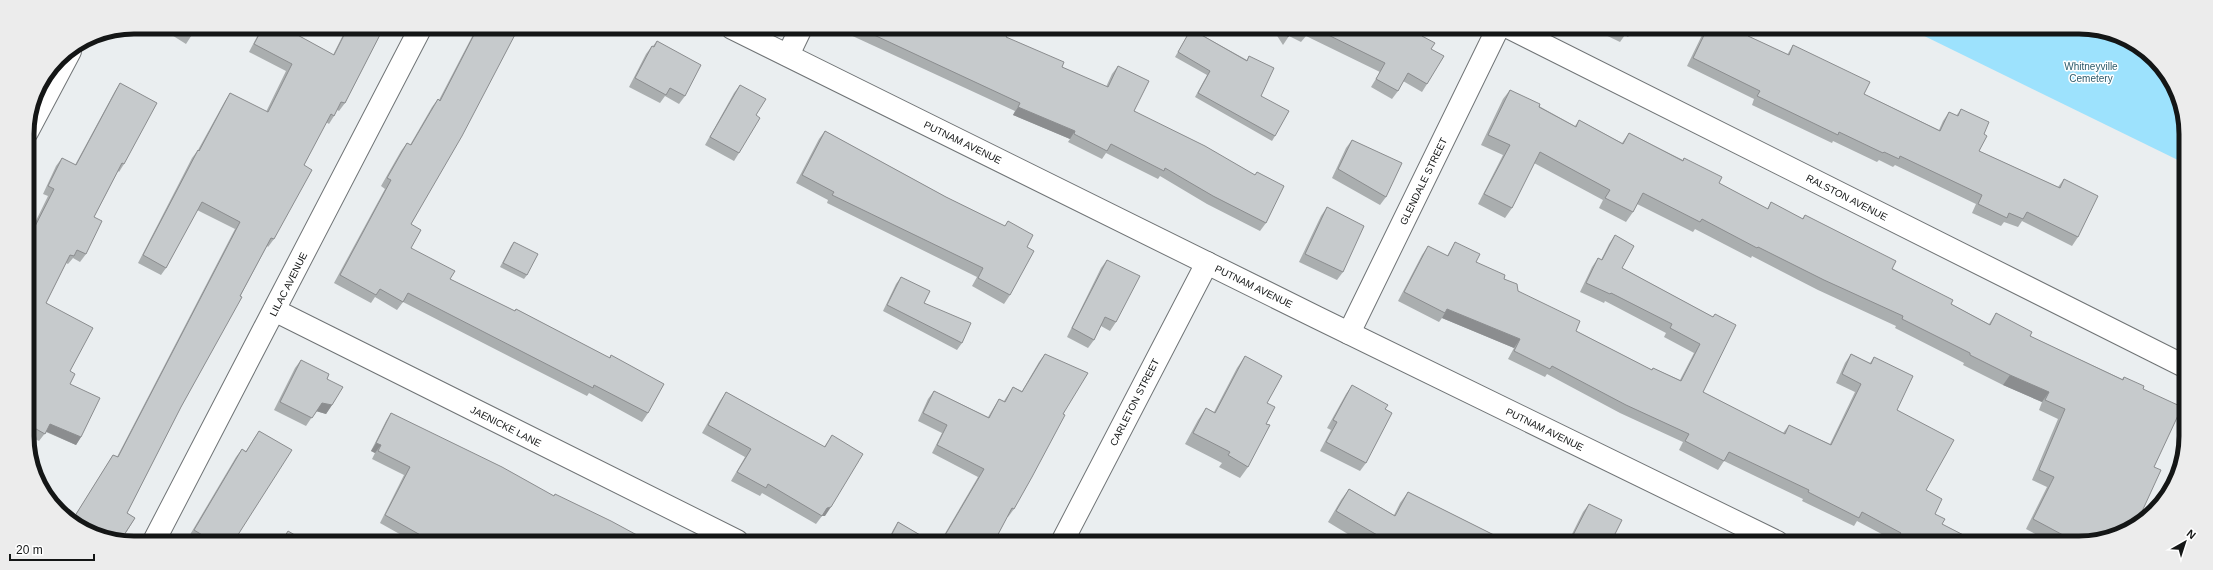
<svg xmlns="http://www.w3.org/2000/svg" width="2213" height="570" font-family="Arial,sans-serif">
  <rect width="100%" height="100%" fill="#eaeef0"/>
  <path fill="#9de2fd" d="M1910 29H2100L2155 59 2184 114V163Z"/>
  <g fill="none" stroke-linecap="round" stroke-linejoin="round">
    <defs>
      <path id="minor" d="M1510 28 2184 366
        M27 132 70 51
        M274 310 737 541
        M1349 333 1498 28
        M154 541 421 27
        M1062 542 1207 263"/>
      <path id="tertiary" d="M788 55 801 28"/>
      <path id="secondary" d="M732 28 1318 318 1777 542"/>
    </defs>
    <use href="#minor" stroke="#707476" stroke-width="24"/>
    <use href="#tertiary" stroke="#707476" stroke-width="24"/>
    <use href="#secondary" stroke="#707476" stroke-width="24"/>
    <use href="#minor" stroke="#fff" stroke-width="22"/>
    <use href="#tertiary" stroke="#fff" stroke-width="22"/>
    <use href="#secondary" stroke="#fff" stroke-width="22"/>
  </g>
  <path fill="#aaaeaf" d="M159 27H197L186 44Z
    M262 27H283L333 55 347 27H384L345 103 339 111 337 110 334 116 329 124 326 122 304 165 274 239 268 247 267 246 181 407 127 513 135 518 121 541H113L73 519 113 455 117 457 235 229 197 210 166 268 161 275 138 263 192 158 198 150 225 101 230 93 266 112 286 71 249 52Z
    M477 27H519L411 224V248L450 279 514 311 516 309 609 358 611 355 648 413 642 422 589 393 587 396 403 302 397 310 375 297 371 303 334 283 385 189 381 186 401 151 407 143 410 145 432 107 438 99 439 100Z
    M848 28H1011L1006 37 1062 67 1106 87 1112 74 1118 66 1134 111 1255 175 1257 172 1266 223 1260 231 1207 204 1160 176 1158 179 1106 153 1102 159 1068 142 1070 139 1013 115 1015 111 846 33Z
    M1272 28H1422V36L1431 49 1427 84 1422 92 1403 81 1398 91 1392 99 1371 87 1380 72 1306 36 1301 42 1289 36 1283 45Z
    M1191 29 1247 60 1249 56 1261 96 1275 136 1272 141 1195 97 1207 75 1175 57Z
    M1593 29H1634L1628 37 1625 35 1620 42Z
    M1705 29H1752L1748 36 1787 55 1793 45 1864 94 1939 130 1943 121 1949 112 1956 116 1961 109 1984 134 1979 151 2058 187 2064 179 2078 237 2072 246 2022 221 2018 227 2004 222 2001 226 1972 213 1976 204 1895 165 1893 167 1879 160 1877 162 1833 141 1832 143 1752 105 1754 99 1687 66Z
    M657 41 685 96 679 104 665 96 660 103 629 87 646 54 652 46H653Z
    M120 83 124 164 119 172 118 171 94 217 86 254 80 262 73 258 68 264 66 263 46 303 70 371V384L81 437 76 445 46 432 39 441 29 436 28 237 48 196 43 194 56 166 62 158 75 165 115 91Z
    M740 85 756 115 739 153 734 161 705 145 734 93Z
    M1510 90 1575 126 1579 120 1622 143 1629 133 1683 160 1684 158 1719 183 1767 209 1771 202 1802 219 1805 215 1951 304 1989 324 1996 313 2030 336 2122 379 2124 377 2143 389 2154 467 2139 518 2133 526 2119 535 2085 543H2052L2026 529 2047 487 2032 480 2058 419 2039 410 2042 402 2003 385 1963 365 1964 363 1895 328 1896 326 1818 290 1752 256 1751 258 1695 229 1693 232 1637 204 1633 212 1626 222 1599 208 1603 200 1534 163 1512 208 1505 218 1478 204 1503 155 1481 145 1503 99Z
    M825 131 946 197 1005 226 1008 221 1027 247 1010 295 1004 304 972 286 977 277 827 203 828 200 796 183 819 139Z
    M1352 140 1386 197 1380 205 1332 178 1346 148Z
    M1327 207 1343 272 1337 280 1299 262 1321 216Z
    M1615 235 1622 268 1713 317 1715 314 1703 392 1783 433 1789 425 1830 444 1855 392 1836 383 1845 363 1851 354 1870 363 1874 357 1897 410 1935 514 1942 524 1979 543H1894L1895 541 1857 521 1854 526 1802 501 1803 499 1724 461 1718 470 1679 450 1683 442 1620 413 1547 374 1545 377 1508 359 1514 348 1442 318 1439 322 1398 301 1422 255 1428 246 1447 256 1455 242 1476 262 1504 279 1518 291 1576 331 1652 370 1653 368 1680 380 1694 353 1664 337 1666 333 1605 301 1604 303 1580 292 1592 267 1598 258 1601 260 1609 244Z
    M514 242 527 275 524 279 500 267 511 246Z
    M1107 260 1116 322 1110 331 1101 326 1094 340 1088 348 1067 337 1101 268Z
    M901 277 924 303 962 343 957 350 883 311 896 284Z
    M1045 354 1063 414 1014 509 1008 517H1007L994 542H940L978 477 932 453 942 433 918 421 928 399 934 391 988 417 994 407 999 399 1004 401 1013 387 1022 391 1039 362Z
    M1245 356 1267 403 1266 424 1248 467 1240 478 1219 467 1222 463 1185 444 1198 420 1206 408 1214 412 1237 368Z
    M301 360 327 379 332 405 326 414 316 411 306 426 274 410 295 368Z
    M1352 385 1385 409 1366 463 1360 471 1320 451 1331 430 1327 428 1346 394Z
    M726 392 824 447 832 435 825 516H822L816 524 762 493 760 496 731 481 745 457 702 433 720 401Z
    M391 413 553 496 648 541H412L380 523 404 475 372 459 375 453 371 451 386 421Z
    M259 431 234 541H193L188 538 236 457 242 449 246 451Z
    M1349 489 1394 515 1400 503 1408 492 1508 542H1361L1328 522 1341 500Z
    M1589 504 1611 542H1568L1583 512Z
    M898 522 932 542H887L893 530Z"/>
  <path fill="#8b8d8f" d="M1018 107 1075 131 1070 139 1013 115Z
    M1447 309 1520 339 1514 348 1442 318Z
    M2010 375 2049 392 2042 402 2003 385Z
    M322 403 332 405 326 414 316 411Z
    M50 424 81 437 76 445 45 431Z
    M376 443 381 445 375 453 371 451Z
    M831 507 825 516H821L827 508Z"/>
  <path fill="#c6cacc" stroke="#8b8d8f" d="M178 27H197L191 36Z
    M263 27H283L334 55 348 27H384L345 103 341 102 334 116 331 114 304 165 312 170 274 239 271 238 240 296 242 297 181 407 127 513 135 518 122 538 121 537 119 541H113L73 519 113 455 118 457 240 222 202 202 166 268 143 255 198 150 199 151 230 93 268 112 292 64 254 44Z
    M478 27H519L462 136 411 224 421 230 411 248 455 271 450 279 515 311 516 309 610 358 611 355 664 384 648 413 594 385 593 388 408 293 403 302 380 289 376 295 340 275 391 180 387 178 407 143 411 145 438 99 440 101Z
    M859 28H1011L1006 37 1064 62 1062 67 1108 87 1118 66 1149 81 1134 111 1205 146 1255 175 1257 172 1284 186 1266 223 1213 196 1165 168 1164 171 1111 144 1107 151 1074 134 1075 131 1018 107 1020 103Z
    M1283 28H1292L1288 37Z
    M1296 28H1310L1307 34Z
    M1314 28H1422L1425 30 1422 36 1435 43 1431 49 1444 56 1427 84 1408 73 1398 91 1376 79 1385 63Z
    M1191 29 1247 61 1249 56 1274 68 1261 96 1289 111 1275 136 1198 93 1210 71 1178 52Z
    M1615 29H1629L1626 34Z
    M1707 29H1752L1748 36 1789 55 1793 45 1870 82 1864 94 1940 131 1949 112 1958 116 1961 109 1989 122 1984 134 1987 136 1979 151 2060 188 2064 179 2098 196 2078 237 2027 212 2023 219 2009 213 2007 218 1978 204 1982 195 1900 156 1899 159 1884 152 1883 153 1839 132 1838 135 1757 96 1760 91 1693 58Z
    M657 41 701 65 685 96 670 88 666 95 635 78 652 46 654 47Z
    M120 83 157 103 124 164 122 163 94 217 102 221 86 254 77 250 74 256 70 255 46 303 93 328 70 371 75 374 70 384 100 398 81 437 50 424 45 434 29 425 28 240 54 189 48 186 62 158 76 165Z
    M740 85 766 99 756 115 760 118 739 153 710 137Z
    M1510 90 1540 104 1539 107 1576 127 1579 120 1623 144 1629 133 1683 161 1684 158 1722 177 1719 183 1768 209 1771 202 1803 219 1805 215 1896 261 1892 269 1953 300 1951 304 1990 325 1996 313 2032 332 2030 336 2123 380 2124 377 2144 386 2143 389 2182 407 2154 467 2161 470 2139 518 2138 517 2133 527 2119 535 2085 543H2078L2033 519 2054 477 2039 470 2065 409 2045 400 2049 392 2010 375 1970 355V353L1902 319 1903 316 1824 280 1758 247 1757 248 1702 219 1700 222 1643 193 1633 212 1605 198 1610 190 1540 152 1512 208 1484 194 1510 145 1488 135Z
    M825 131 946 197 1005 226 1008 221 1033 235 1027 247 1034 251 1010 295 978 278 983 268 832 195 834 192 802 175Z
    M1352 140 1402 163 1386 197 1338 169Z
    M1327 207 1364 226 1343 272 1305 254Z
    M1615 235 1634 246 1622 268 1713 317 1715 314 1736 325 1703 392 1785 434 1789 425 1831 445 1861 384 1842 374 1851 354 1871 364 1874 357 1913 376 1897 410 1954 440 1926 490 1942 499 1935 514 1945 519 1942 524 1979 543H1899L1896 541 1901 533 1862 512 1859 518 1808 492 1809 490 1729 452 1724 461 1685 441 1689 434 1626 405 1552 366 1550 369 1514 351 1520 339 1447 309 1445 313 1404 292 1428 246 1448 256 1455 242 1480 254 1476 262 1505 275 1504 279 1517 284 1518 291 1580 321 1576 331 1652 370 1653 368 1681 381 1700 344 1670 328 1672 324 1611 293 1610 294 1586 283 1598 258 1602 260Z
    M514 242 538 254 527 275 503 263Z
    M1107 260 1140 276 1116 322 1105 317 1094 340 1072 328Z
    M901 277 930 291 924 303 971 323 962 343 887 305Z
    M1045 354 1088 373 1063 414 1065 415 1032 477 1014 509 1012 508 994 542H941L984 469 937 445 947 425 923 413 934 391 989 418 999 399 1005 402 1013 387 1022 392Z
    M1245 356 1282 376 1267 403 1275 407 1266 424 1270 425 1248 467 1228 455 1230 452 1193 433 1206 408 1215 413Z
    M301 360 329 374 327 379 343 387 332 405 322 403 312 418 280 402Z
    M1352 385 1388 405 1385 409 1392 413 1366 463 1326 442 1337 422 1333 420Z
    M726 392 825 447 832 435 863 454 831 507 827 508 822 516 768 484 766 488 737 472 751 449 708 425Z
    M391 413 502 467 554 496 555 494 611 521 648 541H431L385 515 410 467 378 451 381 445 376 443Z
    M259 431 292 450 234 541H212L194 530 242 449 246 452Z
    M1349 489 1395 516 1408 492 1508 542H1382L1384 539 1336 511Z
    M1589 504 1622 520 1611 542H1572L1570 541Z
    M898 522 932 542H888Z
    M288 531 305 541H282Z
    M1990 535 2004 543H1986Z"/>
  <g text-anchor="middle" stroke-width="3" stroke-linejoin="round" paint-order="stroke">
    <g font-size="10" fill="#2c5b6c" stroke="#fff">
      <text x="2091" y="70">Whitneyville<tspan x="2091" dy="12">Cemetery</tspan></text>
    </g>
    <g font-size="10" fill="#141616" stroke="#fff">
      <text transform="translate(963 142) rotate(26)" y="4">PUTNAM AVENUE</text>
      <text transform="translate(1423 181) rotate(-64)" y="4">GLENDALE STREET</text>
      <text transform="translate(1847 197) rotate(27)" y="4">RALSTON AVENUE</text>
      <text transform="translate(288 284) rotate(-63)" y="4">LILAC AVENUE</text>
      <text transform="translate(1254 286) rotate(26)" y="4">PUTNAM AVENUE</text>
      <text transform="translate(1134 402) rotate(-63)" y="4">CARLETON STREET</text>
      <text transform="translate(506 426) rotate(27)" y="4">JAENICKE LANE</text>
      <text transform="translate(1545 429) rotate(26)" y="4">PUTNAM AVENUE</text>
    </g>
  </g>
  <path d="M0 0H2213V570H0ZM134 34H2079A100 100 0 0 1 2179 134V436A100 100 0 0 1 2079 536H134A100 100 0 0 1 34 436V134A100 100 0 0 1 134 34Z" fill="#ececec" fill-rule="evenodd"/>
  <path fill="none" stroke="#141616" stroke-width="5" d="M134 34H2079A100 100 0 0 1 2179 134V436A100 100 0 0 1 2079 536H134A100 100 0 0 1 34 436V134A100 100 0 0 1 134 34Z"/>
  <g transform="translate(2185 542) rotate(39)" stroke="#ffffff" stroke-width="3" paint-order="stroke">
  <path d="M0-3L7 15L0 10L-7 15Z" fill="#141616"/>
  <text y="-6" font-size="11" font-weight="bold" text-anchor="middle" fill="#141616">N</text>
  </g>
  <path d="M10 554v6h84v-6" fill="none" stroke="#141616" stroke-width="2"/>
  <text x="16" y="554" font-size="12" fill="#141616" stroke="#ffffff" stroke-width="3" paint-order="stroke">20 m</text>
</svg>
